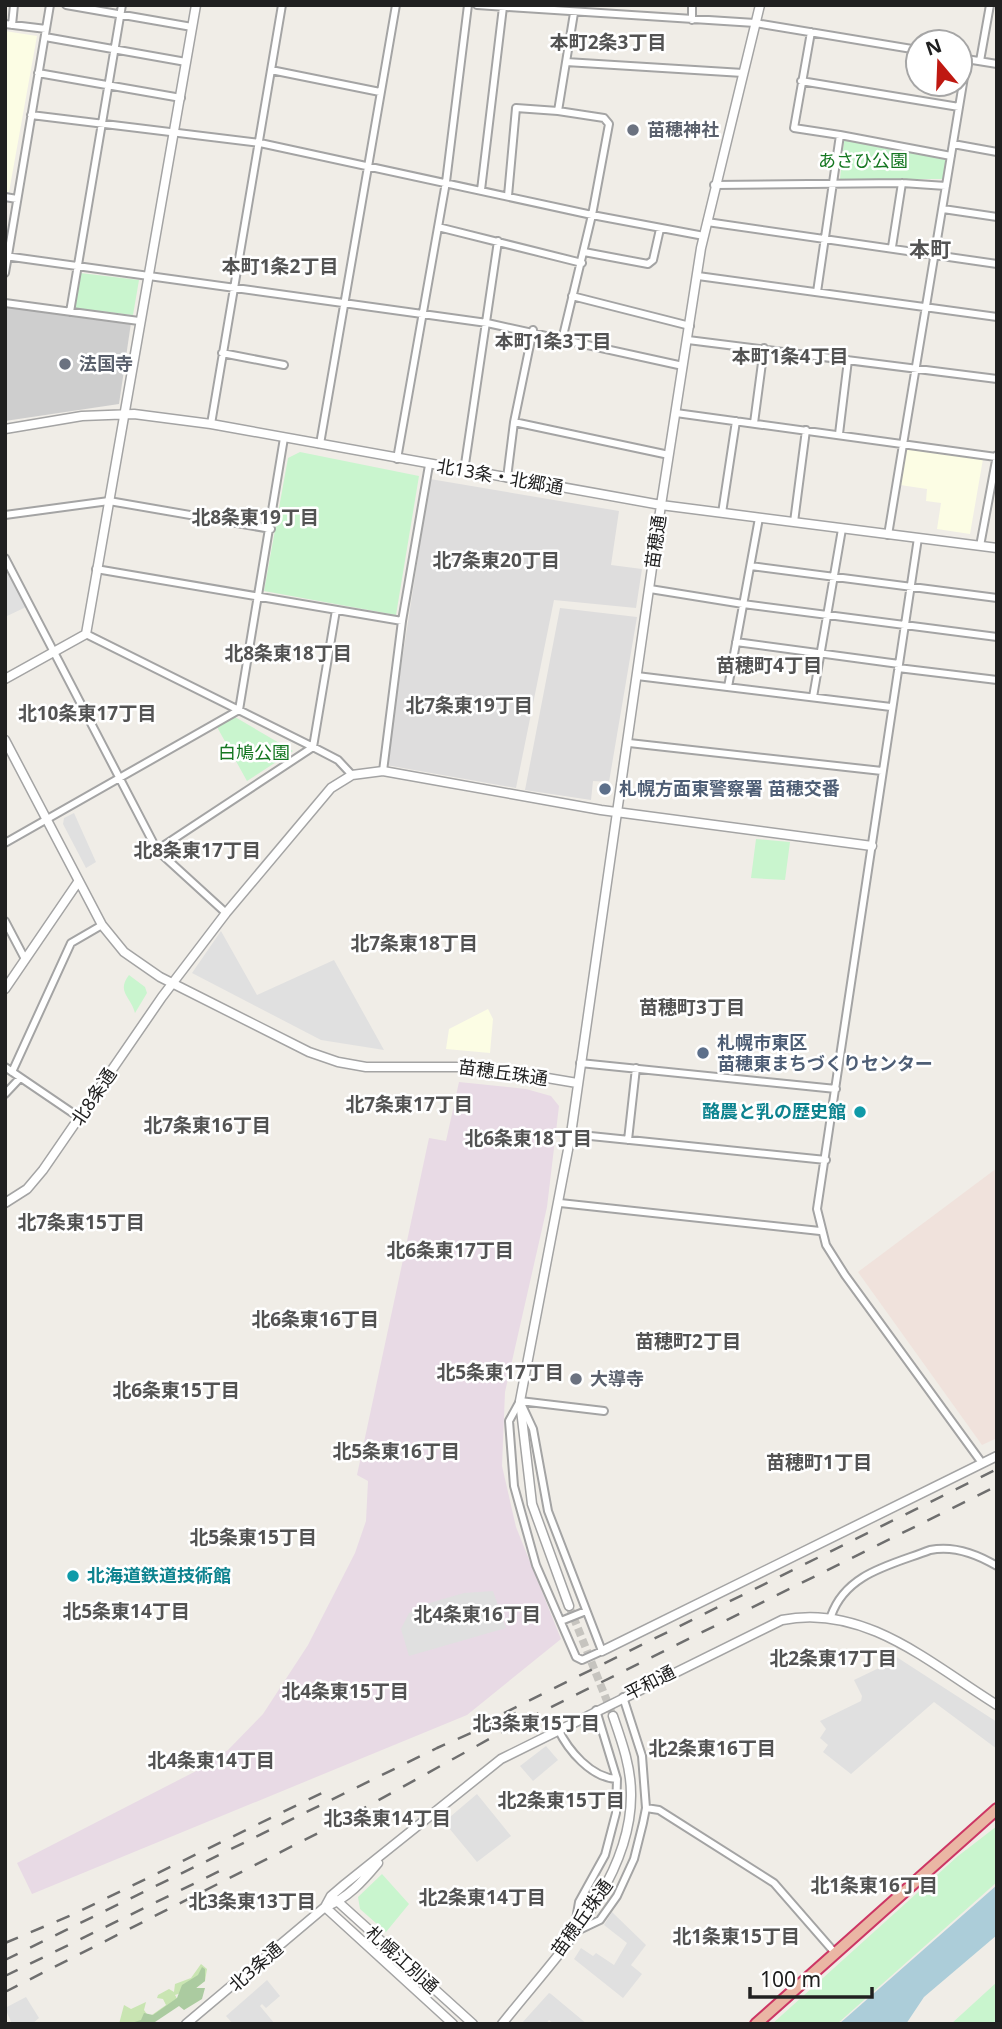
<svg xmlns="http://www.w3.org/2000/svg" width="1002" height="2029" font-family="'Noto Sans','Noto Sans JP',sans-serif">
  <rect width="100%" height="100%" fill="#f0ede7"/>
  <path fill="#dedddd" d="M430 479 619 511 611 565 642 569 636 608 554 600 516 788 386 765Z
    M560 608 637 617 609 782 593 781 591 800 525 790Z"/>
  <path fill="#e8dae5" d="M459 1082 526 1089 551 1096 559 1106 547 1207 505 1392 502 1466 516 1527 561 1639 467 1715 32 1894 17 1863 202 1768 228 1750 263 1714 308 1645 355 1553 366 1521 368 1481 357 1475 429 1138 446 1141Z"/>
  <path fill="#fcfde4" d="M5 31 37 36 9 192H5Z
    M905 448 983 459 970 534 937 529 941 503 926 501 927 489 900 485Z
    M488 1009 493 1019 490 1053 446 1049 449 1029Z"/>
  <path fill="#cecece" d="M5 306 131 323 119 404 5 421Z"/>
  <path fill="#f0e2dc" d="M997 1168V1438L982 1445 858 1272Z"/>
  <path fill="#c9e5b2" d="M201 1964 207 1969 205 1981 196 1988 175 1995 179 2002 142 2024H119L124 2005 131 2009 146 2002 144 2010 149 2017 166 2005 163 1999 157 1998 158 1995 169 1989 174 1992 175 1984 191 1978Z"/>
  <path fill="#abcba0" d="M202 1967 205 1969V1981L196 1988H205L202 1999 184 2010 179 2006 152 2024H128L141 2020 144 2013 153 2015 177 1998 182 1985 198 1975Z"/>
  <path fill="#c9f5ce" d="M847 139 946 157 943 179H840L844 140Z
    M80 273 139 280 133 315 75 308Z
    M300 452 419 476 396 615 264 591 288 458Z
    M235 717 293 751 247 781 217 727Z
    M756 839 790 842 785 880 751 878Z
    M129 975 145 987 147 993 135 1013C131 997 116 992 129 975Z
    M997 1826V1882L837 2024H772L958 1856Z
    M382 1874 409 1904 386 1932 360 1909 358 1897Z
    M997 1982V2024H951Z"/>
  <path fill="#e0e0e0" d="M5 565 26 607 5 617Z
    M74 813 96 862 86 868 63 824 64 818Z
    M221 931 257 995 334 960 384 1050 321 1040 192 973Z
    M493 1591 506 1628 409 1656 401 1629 409 1613 426 1604 464 1593Z
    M895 1656 997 1722V1749L934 1702 851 1774 823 1752 828 1745 820 1738 826 1729 820 1721 861 1701 862 1696 854 1680 881 1667Z
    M546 1746 558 1760 533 1781 520 1766Z
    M477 1794 511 1836 477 1862 444 1822Z
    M612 1912 646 1945 631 1965 642 1974 623 1998 574 1959 581 1948 593 1956 596 1953 614 1965 627 1943 604 1925Z
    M267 1980 280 1996 266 2008 262 2004 260 2006 275 2024H233L226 2016Z
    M549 1993 551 1994 587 2024H554L549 2020 546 2024H521Z
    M26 1997 39 2018 32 2024H12L5 2008Z"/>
  <path fill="#accdd9" d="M997 1885V1935L924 1997 906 2024H839Z"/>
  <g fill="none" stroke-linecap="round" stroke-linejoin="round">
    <path stroke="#c6c4bf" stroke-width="8" stroke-dasharray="8 4" stroke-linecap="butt" d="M569 1606 613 1716"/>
    <defs>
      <path id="minor" d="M66 5 192 27
        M477 5 755 23 918 50
        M692 20V5
        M5 24 46 29
        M12 25 14 5
        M811 32 794 128 840 135 817 292
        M45 37 186 62
        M960 58 997 64
        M980 61 990 5
        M566 62 743 73
        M271 70 380 92
        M38 73 181 98
        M801 81 959 107
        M31 115 260 143 592 215 704 236
        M840 135 951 156
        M953 144 997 152
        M714 185 902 183 946 186
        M481 190 503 7
        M508 196 516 108 558 111
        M5 197 17 199
        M943 209 997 217
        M707 222 997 264
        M438 227 582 263
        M892 247 902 183
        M584 252 648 264 653 260 660 229
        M5 256 487 323 683 366
        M5 273 50 5
        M698 276 997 317
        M572 296 690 326
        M5 303 139 321
        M70 312 122 5
        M562 340 592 215 609 124 604 118 558 111 574 13
        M688 340 997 379
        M222 353 284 365
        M676 413 996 457
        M514 422 669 455
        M754 423 764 348
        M211 424 282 5
        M839 434 848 360
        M320 444 396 5
        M397 459 446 182 468 5
        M464 471 498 241
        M507 478 514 422 533 330
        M722 513 736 421
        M5 515 109 501 271 529
        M794 522 806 430
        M888 535 967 59
        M918 538 817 1209 826 1245 845 1275 982 1463
        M980 546 997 455
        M5 558 157 850 226 913
        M751 566 997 598
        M96 569 402 621 429 465
        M650 589 743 604 997 637
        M86 634 313 747 338 760 352 775
        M736 642 899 664
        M898 668 997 680
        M637 676 891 707
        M728 687 759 518
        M813 697 842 529
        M629 743 882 771
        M383 771 402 621
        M5 843 239 710 284 438
        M157 850 313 747 336 610
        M5 921 25 959
        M580 1063 836 1089
        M5 1067 80 1118
        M12 1072 71 943 102 925
        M5 1094 20 1078
        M571 1134 826 1160
        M628 1140 636 1068
        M560 1203 820 1231
        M520 1401 533 1429 548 1511 602 1651 582 1660 576 1657 536 1565 514 1486 509 1421Z
        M520 1401 604 1411
        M831 1616C846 1573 891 1565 930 1550 954 1545 977 1554 997 1566
        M561 1621 586 1611
        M558 1729C568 1750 591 1778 617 1779
        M646 1808 659 1810 774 1883 835 1953
        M579 1930 600 1920 617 1896 634 1859 643 1823 646 1808 642 1756 623 1697
        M574 1931 579 1902 605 1855 616 1813 617 1779 596 1710"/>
      <path id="tertiary" d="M5 429 82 416 134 414 211 424 661 505 997 548
        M5 679 86 634 196 5
        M5 740 102 925 124 952 160 977 309 1052 338 1062 366 1067H482L577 1083
        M5 989 78 882
        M5 1203 27 1189 43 1170 162 997 226 913 331 788 352 775 383 771 601 810 872 846
        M569 1606 532 1504 520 1401 571 1134 661 505 701 248 760 5
        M602 1651 997 1456
        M336 1900 473 2024
        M325 1907 331 1896 345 1884 501 1759 782 1620C864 1603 931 1664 997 1705
        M325 1907 453 2024
        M186 2024 325 1907C347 1899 363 1881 378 1863
        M502 2024C553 1959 632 1882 631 1794 631 1767 622 1742 613 1716"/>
      <path id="trunk" d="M756 2024 997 1809"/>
    </defs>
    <use href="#minor" stroke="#a4a4a4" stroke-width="10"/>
    <use href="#tertiary" stroke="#a4a4a4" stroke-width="11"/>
    <use href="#trunk" stroke="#cd3664" stroke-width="14"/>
    <use href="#minor" stroke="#fff" stroke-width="6"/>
    <use href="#tertiary" stroke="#fff" stroke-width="8"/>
    <use href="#trunk" stroke="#eab6a4" stroke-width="10"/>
    <path stroke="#6e6e6e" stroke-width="2.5" stroke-dasharray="14 14" stroke-linecap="butt" d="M504 1713 997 1469
      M5 1943 74 1914 328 1790
      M5 1960 437 1748 516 1713
      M5 1976 228 1867
      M5 1992 328 1828 511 1727 997 1486"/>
  </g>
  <g fill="#6b7280" stroke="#fff" stroke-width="2.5">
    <circle cx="633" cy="130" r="7"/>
    <circle cx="65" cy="364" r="7"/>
    <circle cx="576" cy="1379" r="7"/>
  </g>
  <g fill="#5c6f8a" stroke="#fff" stroke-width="2.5">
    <circle cx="605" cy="789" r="7"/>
    <circle cx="703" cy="1053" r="7"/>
  </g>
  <g fill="#0f9aa8" stroke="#fff" stroke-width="2.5">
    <circle cx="860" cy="1112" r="7"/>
    <circle cx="73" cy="1576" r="7"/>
  </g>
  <g text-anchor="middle" stroke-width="5" stroke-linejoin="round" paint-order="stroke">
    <g font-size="18" font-weight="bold" fill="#5b616d" stroke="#fff" text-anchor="start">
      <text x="647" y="136">苗穂神社</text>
      <text x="79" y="370">法国寺</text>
      <text x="590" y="1385">大導寺</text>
    </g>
    <g font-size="18" fill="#157721" stroke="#fff">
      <text x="863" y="167">あさひ公園</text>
      <text x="254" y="759">白鳩公園</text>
    </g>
    <g font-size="18" fill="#202020" stroke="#fff">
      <text transform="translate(500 477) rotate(10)" y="6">北13条・北郷通</text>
      <text transform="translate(656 542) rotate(-82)" y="6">苗穂通</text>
      <text transform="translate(503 1073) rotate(8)" y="6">苗穂丘珠通</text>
      <text transform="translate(94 1097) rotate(-56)" y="6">北8条通</text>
      <text transform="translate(650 1683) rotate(-27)" y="6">平和通</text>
      <text transform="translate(582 1918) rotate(-54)" y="6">苗穂丘珠通</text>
      <text transform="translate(402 1960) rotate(42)" y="6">札幌江別通</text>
      <text transform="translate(256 1967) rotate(-41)" y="6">北3条通</text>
    </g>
    <g font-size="18" font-weight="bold" fill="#4e5e75" stroke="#fff" text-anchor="start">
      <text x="619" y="795">札幌方面東警察署 苗穂交番</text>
      <text x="717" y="1049">札幌市東区<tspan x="717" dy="21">苗穂東まちづくりセンター</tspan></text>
    </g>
    <g font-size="18" font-weight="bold" fill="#0d838f" stroke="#fff" text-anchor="end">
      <text x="846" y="1118">酪農と乳の歴史館</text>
      <text x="87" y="1582" text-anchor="start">北海道鉄道技術館</text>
    </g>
    <g font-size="19" font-weight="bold" fill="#535353" stroke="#fff">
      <text x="608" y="49">本町2条3丁目</text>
      <text x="280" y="273">本町1条2丁目</text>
      <text x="553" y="348">本町1条3丁目</text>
      <text x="790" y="363">本町1条4丁目</text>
      <text x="255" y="524">北8条東19丁目</text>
      <text x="496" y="567">北7条東20丁目</text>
      <text x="288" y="660">北8条東18丁目</text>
      <text x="769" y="672">苗穂町4丁目</text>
      <text x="469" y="712">北7条東19丁目</text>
      <text x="87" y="720">北10条東17丁目</text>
      <text x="197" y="857">北8条東17丁目</text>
      <text x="414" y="950">北7条東18丁目</text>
      <text x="692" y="1014">苗穂町3丁目</text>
      <text x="409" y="1111">北7条東17丁目</text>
      <text x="207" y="1132">北7条東16丁目</text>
      <text x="528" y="1145">北6条東18丁目</text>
      <text x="81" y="1229">北7条東15丁目</text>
      <text x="450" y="1257">北6条東17丁目</text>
      <text x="315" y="1326">北6条東16丁目</text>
      <text x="688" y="1348">苗穂町2丁目</text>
      <text x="500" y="1379">北5条東17丁目</text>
      <text x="176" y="1397">北6条東15丁目</text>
      <text x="396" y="1458">北5条東16丁目</text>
      <text x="819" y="1469">苗穂町1丁目</text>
      <text x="253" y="1544">北5条東15丁目</text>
      <text x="126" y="1618">北5条東14丁目</text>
      <text x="477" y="1621">北4条東16丁目</text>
      <text x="833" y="1665">北2条東17丁目</text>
      <text x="345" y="1698">北4条東15丁目</text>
      <text x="536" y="1730">北3条東15丁目</text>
      <text x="712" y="1755">北2条東16丁目</text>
      <text x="211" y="1767">北4条東14丁目</text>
      <text x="561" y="1807">北2条東15丁目</text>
      <text x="387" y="1825">北3条東14丁目</text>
      <text x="874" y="1892">北1条東16丁目</text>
      <text x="482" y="1904">北2条東14丁目</text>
      <text x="252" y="1908">北3条東13丁目</text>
      <text x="736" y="1943">北1条東15丁目</text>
    </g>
    <g font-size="21" font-weight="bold" fill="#535353" stroke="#fff">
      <text x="930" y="257">本町</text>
    </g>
  </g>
  <rect width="1002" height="2029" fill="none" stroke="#202020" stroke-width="14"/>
  <g transform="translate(939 63) rotate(341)"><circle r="33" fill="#ffffff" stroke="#a6a6a6" stroke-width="2"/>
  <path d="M0-5L12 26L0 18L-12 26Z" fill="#bf1811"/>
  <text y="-10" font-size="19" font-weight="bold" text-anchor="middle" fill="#202020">N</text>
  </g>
  <path d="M750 1987v10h122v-10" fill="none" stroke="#202020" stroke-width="3.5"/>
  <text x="760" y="1987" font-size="21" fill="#202020" stroke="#ffffff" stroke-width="5" paint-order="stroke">100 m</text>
</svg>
